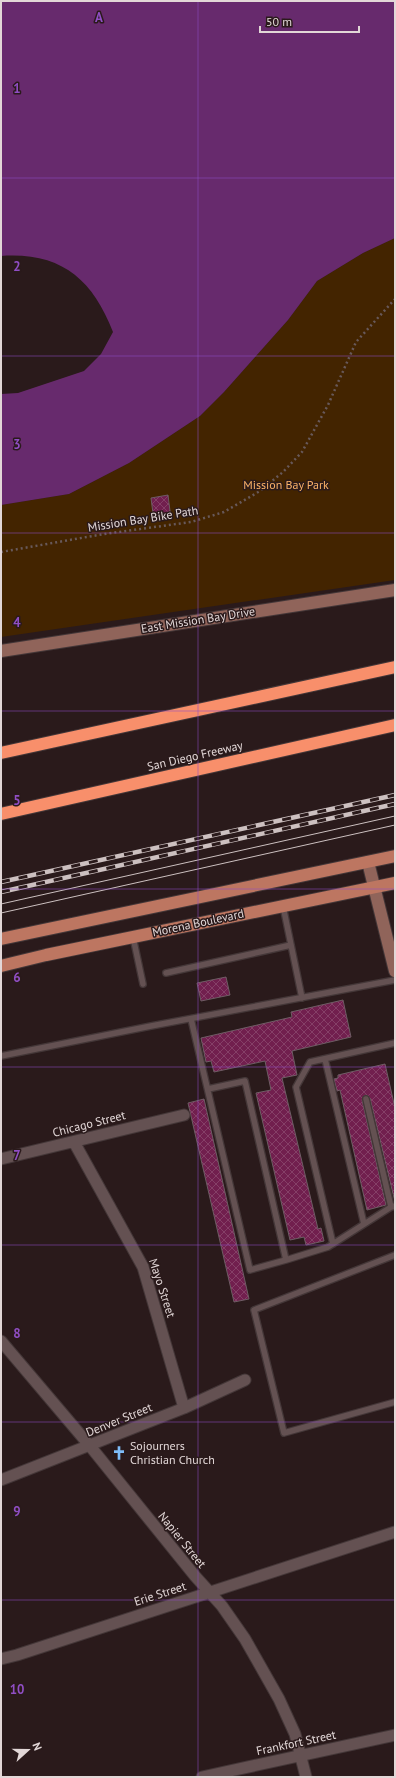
<svg xmlns="http://www.w3.org/2000/svg" width="396" height="1778" font-family="'PT Sans',sans-serif">
  <defs>
    <pattern id="building-cross-hatch" width="8" height="8" patternUnits="userSpaceOnUse"><rect width="8" height="8" fill="#711f4e"/><path d="M0 0l8 8M0 8l8-8" fill="none" stroke="#853f67"/></pattern>
  </defs>
  <rect width="100%" height="100%" fill="#2a1a1b"/>
  <path fill="#432400" d="M395 238V580L1 637V505L69 494 129 463 200 416 224 392 288 320 317 281 363 253Z"/>
  <path fill="#672a6d" d="M1 1H395V238L363 253 317 281 288 320 224 392 200 416 129 463 69 494 1 505V394L18 393 84 371 101 354 113 332C92 278 60 252 1 256Z"/>
  <path fill="url(#building-cross-hatch)" stroke="#6e5c64" d="M168 495 171 519 154 521 151 498Z
    M226 977 230 995 201 1001 197 983Z
    M343 1000 351 1037 292 1051 297 1075 282 1078 318 1229 321 1228 324 1241 306 1245 304 1237 290 1240 256 1093 271 1090 265 1061 214 1072 211 1061 206 1062 201 1038 292 1017 291 1012Z
    M385 1064 395 1108V1202L370 1098 365 1095 362 1100 386 1205 367 1210 340 1090 337 1091 334 1079 338 1078V1075Z
    M204 1099 249 1299 234 1302 188 1103Z"/>
  <g fill="none" stroke-linecap="round" stroke-linejoin="round">
    <defs>
      <path id="lane" d="M283 906 302 998
        M133 937 143 984
        M166 973 291 945
        M191 1019 250 1270 286 1260 245 1081 208 1089
        M1 1056 151 1026 395 980
        M325 1059 364 1224
        M366 1099 391 1207 395 1206
        M333 1244 296 1087 310 1062 395 1043
        M395 1255 254 1310 284 1433 395 1402
        M286 1260 328 1247 391 1207"/>
      <path id="street" d="M74 1142 143 1267 184 1408
        M1 1159 184 1115
        M1 1341 90 1446 195 1576 222 1606 245 1639 279 1699 295 1734 306 1777
        M1 1480 184 1408 245 1380
        M1 1659 17 1655 395 1532
        M202 1777 395 1735"/>
      <path id="secondary" d="M1 651 395 590
        M368 862 395 971"/>
      <path id="primary" d="M1 939 395 856
        M1 966 46 955 395 883"/>
      <path id="highway" d="M1 753 395 667
        M1 814 395 725"/>
    </defs>
    <use href="#lane" stroke="#443738" stroke-width="8"/>
    <use href="#street" stroke="#443738" stroke-width="13"/>
    <use href="#secondary" stroke="#443738" stroke-width="14"/>
    <use href="#primary" stroke="#443738" stroke-width="14"/>
    <use href="#highway" stroke="#443738" stroke-width="14"/>
    <path stroke="#68595a" stroke-width="2.5" stroke-dasharray="2 3" stroke-linecap="butt" d="M1 552 104 534 191 522 224 512 260 491 283 472 302 452 328 405 356 342 395 299"/>
    <use href="#lane" stroke="#645152" stroke-width="5.5"/>
    <use href="#street" stroke="#645152" stroke-width="11"/>
    <use href="#secondary" stroke="#90645a" stroke-width="12"/>
    <use href="#primary" stroke="#bd7661" stroke-width="12"/>
    <use href="#highway" stroke="#f88f6b" stroke-width="12"/>
    <path stroke="#ccc0c0" stroke-width="1" d="M1 904 395 816
      M1 913 395 825"/>
    <defs>
      <path id="rail" d="M1 882 395 795
        M1 892 395 804"/>
    </defs>
    <use href="#rail" stroke="#ccc0c0" stroke-width="4.5"/>
    <use href="#rail" stroke="#2a1a1b" stroke-width="3" stroke-dasharray="9" stroke-linecap="butt"/>
  </g>
  <path fill="none" stroke="#904ec4" stroke-width="1" stroke-opacity="0.55" d="M198 1V1777M1 178H395M1 356H395M1 533H395M1 711H395M1 889H395M1 1067H395M1 1245H395M1 1422H395M1 1600H395"/>
  <defs>
    <symbol id="church-bare" viewBox="-9 -9 18 18"><path d="M-1.2-6h2.4v3.5h3.3v2.4h-3.3V6h-2.4V-.1h-3.3v-2.4h3.3Z" fill="#7ebdf9" stroke="#2a1a1b" stroke-width="2.5" paint-order="stroke"/></symbol>
  </defs>
  <g fill-rule="evenodd">
    <use href="#church-bare" x="109" y="1443" width="20" height="20"/>
  </g>
  <g text-anchor="middle" stroke-width="3" stroke-linejoin="round" paint-order="stroke">
    <g font-size="12" fill="#fab167" stroke="#2a1a1b">
      <text x="286" y="489">Mission Bay Park</text>
    </g>
    <g font-size="12" fill="#e2d7d7" stroke="#2a1a1b">
      <text transform="translate(143 519) rotate(-9)" y="4">Mission Bay Bike Path</text>
      <text transform="translate(198 620) rotate(-9)" y="4">East Mission Bay Drive</text>
      <text transform="translate(195 756) rotate(-13)" y="4">San Diego Freeway</text>
      <text transform="translate(198 923) rotate(-12)" y="4">Morena Boulevard</text>
      <text transform="translate(89 1124) rotate(-14)" y="4">Chicago Street</text>
      <text transform="translate(162 1288) rotate(72)" y="4">Mayo Street</text>
      <text transform="translate(119 1420) rotate(-22)" y="4">Denver Street</text>
      <text transform="translate(182 1540) rotate(51)" y="4">Napier Street</text>
      <text transform="translate(160 1594) rotate(-18)" y="4">Erie Street</text>
      <text transform="translate(296 1743) rotate(-12)" y="4">Frankfort Street</text>
    </g>
    <g font-size="12" fill="#e2d7d7" stroke="#2a1a1b" text-anchor="start">
      <text x="130" y="1450">Sojourners<tspan x="130" dy="14">Christian Church</tspan></text>
    </g>
  </g>
  <g font-size="13" text-anchor="middle" font-weight="bold" fill="#904ec4" stroke="#2a1a1b" stroke-width="3" stroke-linejoin="round" paint-order="stroke">
    <text x="99" y="22">A</text>
    <text x="17" y="93">1</text>
    <text x="17" y="271">2</text>
    <text x="17" y="449">3</text>
    <text x="17" y="627">4</text>
    <text x="17" y="805">5</text>
    <text x="17" y="982">6</text>
    <text x="17" y="1160">7</text>
    <text x="17" y="1338">8</text>
    <text x="17" y="1516">9</text>
    <text x="17" y="1694">10</text>
  </g>
  <rect width="396" height="1778" fill="none" stroke="#e2d7d7" stroke-width="4"/>
  <g transform="translate(28 1750) rotate(69)" stroke="#2a1a1b" stroke-width="3" paint-order="stroke">
  <path d="M0-3L7 15L0 10L-7 15Z" fill="#e2d7d7"/>
  <text y="-6" font-size="11" font-weight="bold" text-anchor="middle" fill="#e2d7d7">N</text>
  </g>
  <path d="M260 26v6h99v-6" fill="none" stroke="#e2d7d7" stroke-width="2"/>
  <text x="266" y="26" font-size="12" fill="#e2d7d7" stroke="#2a1a1b" stroke-width="3" paint-order="stroke">50 m</text>
</svg>
